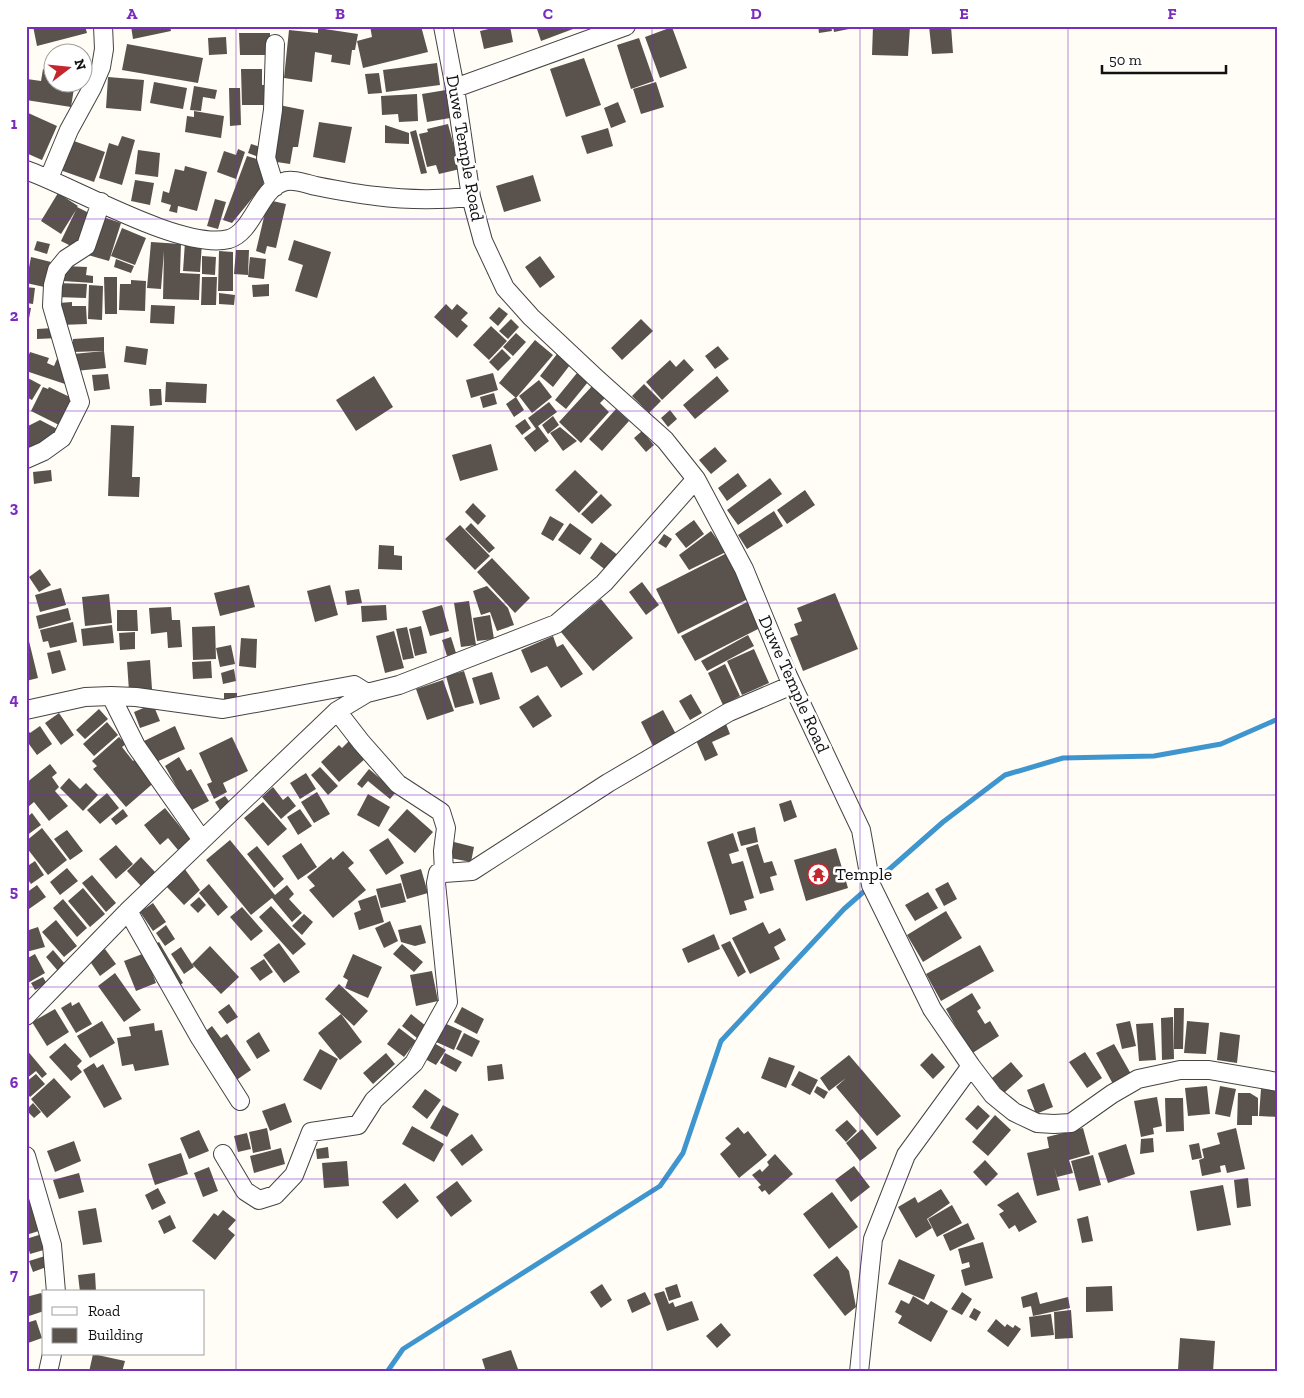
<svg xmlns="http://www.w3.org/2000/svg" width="1304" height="1398" font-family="'Zilla Slab',serif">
  <rect width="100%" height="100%" fill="#fffdf5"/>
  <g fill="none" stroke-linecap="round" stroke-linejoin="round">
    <path stroke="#3f96cf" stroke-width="5" d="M387 1372 403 1349 660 1186 683 1153 721 1041 844 909 943 822 1005 775 1063 758 1154 756 1221 744 1278 719"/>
  </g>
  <path fill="#5a524d" d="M33 26H85L87 33 37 46Z
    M131 26H170L171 31 133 39Z
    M370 26H421L428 52 363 68 357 41 372 37Z
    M501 26H510L513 42 484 49 480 31Z
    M536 26H571L573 29 541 41Z
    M818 26H831L832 31 819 33Z
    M833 26H849V29L834 32Z
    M873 26H910L908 56 872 55Z
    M929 26H951L953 53 932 54Z
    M672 27 687 68 660 78 645 37Z
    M318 28 358 34 355 50H352L350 65 331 62 332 55 315 52 312 82 284 78 289 30 318 33Z
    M239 33H270V55H240Z
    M226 37 227 54 209 55 208 38Z
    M639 38 654 81 631 89 617 45Z
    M127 44 203 58 198 83 122 70Z
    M584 58 601 105 566 117 550 69Z
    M437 63 440 85 386 92 383 70Z
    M43 69 52 71V82H75L71 107 26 100 27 79 41 81Z
    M241 69H262V85H269V105H242Z
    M379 73 382 93 368 94 365 74Z
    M108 77 144 80 141 111 106 108Z
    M154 82 187 88 183 109 150 103Z
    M656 82 664 107 641 114 633 89Z
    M194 86 217 90 215 99 203 97 201 111 190 110Z
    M229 88H240L241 125 230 126Z
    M446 90 450 118 427 122 422 94Z
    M417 94 418 121 399 122 398 114 382 115 381 96Z
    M618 102 626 122 611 128 604 108Z
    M279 105 304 110 298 147H293L290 164 270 161Z
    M194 111 224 116 221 138 185 132 187 116 194 117Z
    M26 112 57 126 42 160 26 153Z
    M319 122 352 127 345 163 313 157Z
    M448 124 460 169 439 174 436 165 427 167 419 134 428 132 427 129Z
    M385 125 409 133V144L385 143Z
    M608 128 613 146 587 154 581 136Z
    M416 130 427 173 421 174 410 132Z
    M122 136 135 140 122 185 99 178 109 143 118 146Z
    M71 140 105 152 94 182 60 170Z
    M251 144 264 148 261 158 248 153Z
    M238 149 245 152 236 179 217 172 224 151 236 155Z
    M138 150 160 153 158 177 135 174Z
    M247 156 263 161 266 170 263 185 232 223 223 220Z
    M185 166 207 172 197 211 178 206 177 213 169 211 171 205 161 202 163 191 169 193 175 169 184 171Z
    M533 175 541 201 504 212 496 186Z
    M135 180 154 183 150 205 131 201Z
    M58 193 78 206 77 207 93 215 77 249 61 241 76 210 61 234 41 221Z
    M215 199 226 202 218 229 207 226Z
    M268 200 286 204 276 248 267 246 265 254 256 251Z
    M100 216 121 223 109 261 88 255Z
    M122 228 146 238 135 265 111 256Z
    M294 240 331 252 317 298 295 291 303 265 288 260Z
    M37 241 50 244 47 254 34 250Z
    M151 242 181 244 180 273 200 274 199 300 163 299 164 251 161 289 147 288Z
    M185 242 202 243 200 272 183 271Z
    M236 250H249L248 275 234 274Z
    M219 251 233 252V291H218Z
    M202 256 216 257 215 275 202 274Z
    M540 256 555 277 540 288 525 267Z
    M31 257 55 263 49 288 26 283Z
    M250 257 266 259 264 279 248 277Z
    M116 259 134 266 131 273 114 267Z
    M64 266 87 267 86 275 93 276V283L63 281Z
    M104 277H117V314H105Z
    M202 277H217L216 305H201Z
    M131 280 146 281 145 311 119 310 120 284H131Z
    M56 283 87 284 86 298 56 297Z
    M269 284V296L253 297 252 285Z
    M89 285 103 286 102 320 88 319Z
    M26 287 35 288 33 304 26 303Z
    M219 293 235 295 234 305 219 304Z
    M72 302V306H86L87 324 60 325 58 303Z
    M446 304 452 310 457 304 468 313 461 320 468 326 457 338 434 317Z
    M151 305 175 306 174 324 150 323Z
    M26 307 31 308 27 329H26Z
    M499 307 508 314 498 326 489 318Z
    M511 319 519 327 508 339 499 331Z
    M641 319 653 331 622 360 611 348Z
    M491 326 507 341 489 360 473 345Z
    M53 328 59 338 37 339V329Z
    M516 333 526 342 513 356 503 347Z
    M104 337V351L73 352V339Z
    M535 340 553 355 516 398 499 383Z
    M126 346 148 349 146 365 124 362Z
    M718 346 729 359 715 369 705 356Z
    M502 349 511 358 498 371 489 362Z
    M104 351 106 368 75 371 73 354Z
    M30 352 49 358 47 363 54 366 57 359 67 363 71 386 26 371V362Z
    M557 354 570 365 553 387 540 376Z
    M684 359 694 370 662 400 646 382 670 360 676 367Z
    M493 373 498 390 471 398 466 380Z
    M577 373 588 382 566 409 555 400Z
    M108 374 110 389 94 391 92 375Z
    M374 376 393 407 356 431 336 400Z
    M717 376 729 391 695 419 683 405Z
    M26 377 41 385 32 400 26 397Z
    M539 380 552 397 532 413 519 396Z
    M166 382 207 384 206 403 165 402Z
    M644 384 661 401 649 413 632 396Z
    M593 385 606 397 600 403 609 412 581 443 559 422Z
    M43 387 48 389 49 387 74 399 65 428 31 411Z
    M149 389H161L162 405 150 406Z
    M494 393 497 404 483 408 480 397Z
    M516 397 524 410 514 417 506 404Z
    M549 402 557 412 538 426 549 441 535 452 524 438 536 429 528 418Z
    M616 409 629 421 602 451 589 439Z
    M670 410 677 419 668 427 661 418Z
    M553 416 559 425 548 434 542 425Z
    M525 419 531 428 522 435 515 426Z
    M40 420 63 432 26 452V427Z
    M111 425 134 426 132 477H140L139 497 108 496Z
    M560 427 577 441 563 451 550 433Z
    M642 431 654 445 646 452 634 438Z
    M491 444 498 470 460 481 452 455Z
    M715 447 727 461 711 474 699 460Z
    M51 470 52 481 34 484 33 472Z
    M575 470 598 492 579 513 555 490Z
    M738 473 747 486 727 501 718 488Z
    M770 478 782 494 738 525 727 510Z
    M805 490 815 505 787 524 777 510Z
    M601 494 612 505 592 524 581 514Z
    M473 503 486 516 478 525 465 512Z
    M774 511 783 526 747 549 738 535Z
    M550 516 564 524 553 541 541 534Z
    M694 520 704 534 686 548 675 534Z
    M471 523 495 548 489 553 465 529Z
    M570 523 592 539 580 555 558 540Z
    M460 525 490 556 475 570 445 539Z
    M711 531 726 552 689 570 679 555Z
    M664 534 672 539 666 548 658 543Z
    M601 542 619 556 607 571 590 558Z
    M379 545 394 546V555L402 556V570L378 569Z
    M729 552 748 599 678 634 656 589Z
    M492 558 530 598 515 613 477 572Z
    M40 569 51 585 39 592 29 577Z
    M642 582 659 605 646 615 629 592Z
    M249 585 255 607 220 616 214 593Z
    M330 585 338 615 315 622 307 591Z
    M487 586 508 608 514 625 497 631 490 612 481 615 473 591Z
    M61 588 66 605 40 612 35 595Z
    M359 589 362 603 347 605 345 591Z
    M835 593 858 649 803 671 790 638 798 635 794 624 802 621 797 608Z
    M109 594 112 623 85 626 82 597Z
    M601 599 633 638 593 671 561 632Z
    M469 601 476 645 461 647 454 603Z
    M749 601 760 628 695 661 681 636Z
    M386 605 387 620 362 622 361 606Z
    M442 605 449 631 430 636 422 611Z
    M171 607 172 620H180L182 647 168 648 167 632 151 634 149 608Z
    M68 608 71 620 39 629 36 616Z
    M117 610H137L138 631H117Z
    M490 615 494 639 477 641 473 618Z
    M73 622 77 642 50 648 48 641 43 642 40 630Z
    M112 625 114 643 83 646 81 629Z
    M215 626 216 659 193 660 192 627Z
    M421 626 427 653 415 656 409 629Z
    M407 627 414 658 403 660 396 629Z
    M394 631 404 668 385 673 376 636Z
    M135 632V649L120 650 119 633Z
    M748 635 754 646 707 671 701 661Z
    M553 636 557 647 563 644 583 674 561 688 547 666 531 673 521 650Z
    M26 637H28L38 678 26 681Z
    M451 637 456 653 447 656 442 640Z
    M241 638 257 639 256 668 239 666Z
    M231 645 235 664 220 667 216 648Z
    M754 649 769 683 742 695 727 661Z
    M60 650 66 670 52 674 47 653Z
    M150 660 152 689 129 691 127 662Z
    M211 661 212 678 193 679 192 662Z
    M725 664 740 696 723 705 708 673Z
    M234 669 236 681 223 684 221 673Z
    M464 671 474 703 455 708 446 676Z
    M492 672 500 699 480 705 472 678Z
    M443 680 454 711 427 720 416 689Z
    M224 693H237V703H224Z
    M691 694 702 713 690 720 679 701Z
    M538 695 552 716 533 728 519 707Z
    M153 704 160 721 140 728 134 712Z
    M99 709 108 719 85 739 76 730Z
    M663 710 677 736 654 748 641 722Z
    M59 713 74 735 61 745 45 723Z
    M107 722 118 735 94 756 83 744Z
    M726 724 730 734 712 742 718 755 705 761 695 738Z
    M40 726 52 744 37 755 26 740V727L30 733Z
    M175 726 185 749 154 763 144 741Z
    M119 737 126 744 122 747 133 761 137 758 157 780 126 807 93 769 97 766 92 761Z
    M232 737 248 771 223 783 227 792 214 799 207 784 212 782 199 753Z
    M350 740 366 758 339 782 321 762 339 745 342 748Z
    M179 757 187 771 191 769 209 801 190 811 165 766Z
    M50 764 57 773 52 777 59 787 55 791 68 806 49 821 34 802 28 807 26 806V783Z
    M320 767 338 786 328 795 311 775Z
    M369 769 396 792 390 799 368 781 362 788 357 784Z
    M306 773 316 789 300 799 290 783Z
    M69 778 80 789 86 783 98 795 83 811 60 788Z
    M273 787 283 800 288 796 296 806 281 819 262 797Z
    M317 792 330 814 314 823 301 802Z
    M107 793 119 808 100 824 87 810Z
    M368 794 390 807 379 827 357 815Z
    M225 796 231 804 220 810 215 802Z
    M791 800 797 817 784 822 779 804Z
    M263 802 287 829 268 846 244 818Z
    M165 808 191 840 178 850 168 838 160 845 144 825Z
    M123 809 128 816 116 825 111 819Z
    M300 809 312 826 298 835 287 817Z
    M407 809 433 832 415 853 388 830Z
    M32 813 41 825 26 836V818Z
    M755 827 758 842 741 846 737 832Z
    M42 828 67 860 48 875 26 847V841Z
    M67 830 83 851 70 860 54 839Z
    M733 833 739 851 729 854 732 864 743 861 754 898 744 901 747 910 730 915 707 842Z
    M388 838 404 863 386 875 369 850Z
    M230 840 275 895 287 885 294 894 289 899 302 913 292 922 272 898 251 915 206 860Z
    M454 842 474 847 471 862 450 858Z
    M301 843 317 867 298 880 282 856Z
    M758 844 764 863 772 861 777 875 770 877 774 890 760 894 746 848Z
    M116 845 133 864 116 879 99 859Z
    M257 846 284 879 274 888 247 854Z
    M836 848 848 888 806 901 794 860Z
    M343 851 354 863 348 868 366 890 333 918 309 890 315 886 307 877 331 857 333 860Z
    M141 857 155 872 141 886 127 871Z
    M35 861 44 875 31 884 26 877V867Z
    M67 868 78 881 60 895 50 882Z
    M184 868 200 890 184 905 166 886Z
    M421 869 428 893 407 899 400 875Z
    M92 875 116 903 106 912 82 883Z
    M948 882 957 899 944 906 935 889Z
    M401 883 406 902 381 908 376 889Z
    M209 884 228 907 218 916 199 893Z
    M37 885 46 897 29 909 26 906V893Z
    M83 888 105 914 90 927 68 901Z
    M928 892 938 908 915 921 905 905Z
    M376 895 384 922 359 930 354 913 361 910 358 901Z
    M199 897 206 905 198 913 190 905Z
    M63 899 87 928 77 937 53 908Z
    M153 903 166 922 153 931 140 912Z
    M271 906 306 944 293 955 259 917Z
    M242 907 263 931 251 941 230 917Z
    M946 911 962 938 923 962 907 935Z
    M304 914 313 922 302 935 292 926Z
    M56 920 77 946 64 957 42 932Z
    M390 921 398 941 384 948 375 928Z
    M763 922 769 934 780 928 786 940 774 947 780 959 750 974 732 938Z
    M166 925 175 939 165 946 156 933Z
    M421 925 426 943 415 946 401 942 398 930Z
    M38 927 45 947 26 952V931Z
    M714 934 720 949 688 963 682 949Z
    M730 941 746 972 738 977 721 945Z
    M159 942 183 983 175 988 151 946Z
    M279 943 300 972 284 983 263 955Z
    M402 944 423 962 414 972 393 954Z
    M980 945 994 971 941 1001 926 974Z
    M210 946 239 977 221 994 192 964Z
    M181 947 194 967 184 974 171 954Z
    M105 949 116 964 100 976 89 960Z
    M53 950 65 964 58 971 46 957Z
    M145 953 156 983 136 991 124 961Z
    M35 954 45 973 26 984V959Z
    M353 954 382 967 368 998 345 988 348 980 343 977Z
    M264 959 273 972 260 981 250 968Z
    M432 971 438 1001 416 1006 410 975Z
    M115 973 141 1010 124 1022 98 986Z
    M43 977 47 984 35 990 31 983Z
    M339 984 368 1011 354 1026 325 999Z
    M972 993 981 1008 977 1011 985 1024 990 1021 999 1036 971 1054 946 1009Z
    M71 1002 72 1006 79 1002 92 1024 76 1033 61 1008Z
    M229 1004 238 1017 227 1024 218 1012Z
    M462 1007 484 1019 477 1034 454 1022Z
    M1174 1008H1184L1183 1049H1174Z
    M55 1009 69 1032 47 1046 32 1022Z
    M341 1014 362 1042 340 1060 318 1033Z
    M411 1014 426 1026 417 1038 402 1026Z
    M1173 1017 1174 1059 1162 1060 1161 1018Z
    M102 1021 115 1043 90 1058 77 1036Z
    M1130 1021 1136 1046 1122 1049 1116 1024Z
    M1187 1021 1209 1023 1206 1054 1184 1053Z
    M442 1022 462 1031 454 1050 434 1041Z
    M154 1023 155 1031 162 1030 169 1065 135 1071 133 1064 122 1066 117 1038 131 1036 129 1027Z
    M1153 1023 1156 1060 1139 1061 1136 1024Z
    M212 1026 221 1038 227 1034 251 1070 235 1081 202 1034Z
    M399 1028 416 1041 404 1057 387 1044Z
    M259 1032 270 1051 257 1059 246 1041Z
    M1220 1032 1240 1035 1237 1063 1217 1060Z
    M464 1033 480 1041 472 1057 456 1049Z
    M65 1043 82 1061 77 1066 82 1072 71 1081 49 1057Z
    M434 1043 446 1050 436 1065 425 1059Z
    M1114 1044 1131 1074 1113 1084 1096 1053Z
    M26 1049 47 1074 42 1078 36 1071 26 1079Z
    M320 1049 338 1059 321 1090 303 1080Z
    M1085 1052 1102 1078 1087 1088 1069 1062Z
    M386 1053 395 1064 373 1084 363 1073Z
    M445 1053 462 1062 456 1072 440 1063Z
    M932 1053 945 1067 933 1079 920 1065Z
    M849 1055 901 1116 877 1136 836 1087 846 1078 829 1091 820 1078Z
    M769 1057 795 1066 786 1088 761 1078Z
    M1011 1062 1023 1076 1004 1093 992 1078Z
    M94 1063 97 1068 103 1064 122 1099 104 1108 83 1070Z
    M502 1064 504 1079 488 1081 487 1066Z
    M799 1071 818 1080 810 1095 791 1085Z
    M36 1074 45 1084 30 1097 26 1092V1082Z
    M54 1078 71 1097 47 1118 31 1099Z
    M1044 1083 1053 1107 1036 1114 1027 1090Z
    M817 1086 828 1092 824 1099 814 1092Z
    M1207 1086 1210 1114 1188 1116 1185 1088Z
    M1220 1086 1236 1089 1230 1117 1215 1114Z
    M425 1089 441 1100 427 1119 412 1107Z
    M1261 1089 1278 1090V1117L1259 1116Z
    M1238 1093H1250L1258 1098V1116H1252V1125H1237Z
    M1157 1097 1162 1126 1153 1128 1154 1134 1141 1137 1134 1101Z
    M1165 1098H1183L1184 1131 1166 1132Z
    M33 1103 41 1112 34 1118 26 1110Z
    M285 1103 292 1122 270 1131 262 1111Z
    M443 1105 459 1114 447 1137 430 1128Z
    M978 1105 990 1116 977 1130 965 1119Z
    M995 1115 1011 1130 988 1156 972 1142Z
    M847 1120 857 1131 846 1142 835 1130Z
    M412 1126 444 1144 434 1162 402 1144Z
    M738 1127 744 1134 748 1131 767 1155 739 1178 720 1154 731 1144 725 1138Z
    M267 1128 271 1149 253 1153 249 1132Z
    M1083 1128 1090 1154 1069 1160 1073 1173 1057 1177 1054 1166 1060 1190 1037 1196 1027 1153 1049 1148 1047 1137Z
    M1236 1128 1245 1169 1227 1173 1225 1165 1220 1166 1221 1172 1202 1176 1199 1160 1204 1158 1202 1149 1220 1144 1217 1133Z
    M862 1129 877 1148 860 1161 846 1143Z
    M199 1130 209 1151 189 1159 180 1138Z
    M247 1133 251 1149 238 1152 234 1136Z
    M472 1134 483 1150 462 1166 450 1150Z
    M1153 1138 1154 1152 1140 1154 1141 1139Z
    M74 1141 81 1161 55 1172 47 1151Z
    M1199 1143 1202 1158 1192 1160 1189 1145Z
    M1126 1144 1135 1174 1108 1183 1098 1153Z
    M328 1147 329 1158 317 1159 316 1149Z
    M281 1148 285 1164 254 1173 250 1156Z
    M181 1153 188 1174 155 1185 148 1164Z
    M775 1154 793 1174 769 1195 765 1190 762 1192 758 1187 761 1185 752 1175 760 1169 762 1172 769 1165 767 1162Z
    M1093 1155 1101 1185 1079 1191 1071 1161Z
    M985 1160 998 1174 986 1186 973 1172Z
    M347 1161 349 1186 324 1188 322 1163Z
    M854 1166 870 1187 851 1202 835 1180Z
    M209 1167 218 1191 203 1197 194 1173Z
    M79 1173 84 1192 59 1199 53 1180Z
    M1248 1178 1251 1206 1237 1208 1234 1180Z
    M457 1181 472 1201 451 1217 436 1197Z
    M405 1183 419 1201 397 1219 382 1202Z
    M1223 1185 1231 1225 1197 1231 1190 1191Z
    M158 1188 166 1203 152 1210 145 1195Z
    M941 1189 950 1203 927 1219 932 1228 916 1238 898 1207 915 1197 918 1203Z
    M832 1192 858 1227 829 1249 803 1214Z
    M1018 1192 1037 1222 1019 1232 1015 1225 1009 1229 999 1214 1004 1211 997 1205Z
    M32 1197 42 1230 26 1235V1198Z
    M952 1205 962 1223 937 1237 928 1219Z
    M96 1208 102 1242 83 1245 78 1211Z
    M223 1210 236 1220 228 1229 235 1235 215 1260 192 1241 214 1213 218 1216Z
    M170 1215 176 1228 164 1234 158 1221Z
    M1088 1216 1093 1241 1082 1243 1077 1219Z
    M968 1223 975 1239 950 1251 943 1235Z
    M42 1234 47 1249 30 1254 26 1239Z
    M983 1242 993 1278 965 1286 961 1270 970 1267 969 1262 962 1264 958 1249Z
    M45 1256 49 1266 33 1272 29 1261Z
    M837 1256 849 1271 856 1307 845 1316 813 1275Z
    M899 1259 935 1275 924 1300 888 1284Z
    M95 1273 96 1292H80L78 1275Z
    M602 1284 612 1300 601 1308 590 1292Z
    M677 1284 681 1297 669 1301 665 1288Z
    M1112 1286 1113 1311 1086 1312V1287Z
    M664 1291 669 1304 673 1302 675 1307 692 1301 699 1320 667 1331 654 1294Z
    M645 1292 651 1304 632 1313 627 1300Z
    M962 1292 972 1299 962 1315 951 1309Z
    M1037 1292 1040 1304 1068 1297 1070 1308 1033 1316 1031 1306 1023 1308 1021 1297Z
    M41 1293 44 1299V1311L26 1317V1297Z
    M913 1296 928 1305 931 1301 948 1311 931 1342 898 1323 902 1316 895 1312 901 1300 909 1304Z
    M974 1308 981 1312 976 1321 969 1317Z
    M1071 1310 1073 1338 1055 1339 1054 1312Z
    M1051 1314 1054 1335 1031 1337 1029 1317Z
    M996 1319 1005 1327 1007 1324 1013 1328 1015 1325 1021 1329 1008 1347 987 1331Z
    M36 1320 42 1338 28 1343 26 1323Z
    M721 1323 731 1335 717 1348 706 1336Z
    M1180 1338 1215 1341 1213 1372 1178 1370Z
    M511 1350 518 1369 510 1372H486L482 1359Z
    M93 1354 125 1361 122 1372H89Z"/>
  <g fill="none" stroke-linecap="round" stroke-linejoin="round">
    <defs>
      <path id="street" d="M443 26 455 88 471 197 483 241 505 288 531 317 596 378 665 440 696 479 744 569 788 676 861 830 871 885 932 1009 971 1066 993 1095 1014 1112 1037 1123 1054 1124 1071 1123 1112 1094 1138 1079 1180 1070H1209L1278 1082
        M455 88 626 26
        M26 170C74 187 182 251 229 239 253 232 259 190 283 182 292 178 307 184 316 186 336 190 356 194 376 196 407 200 439 200 471 197
        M49 178 69 130 92 88 101 67 104 49 103 26
        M275 187 266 158 273 110 275 44
        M26 459 44 451 62 438 80 402 52 306 53 285 57 270 66 259 86 246 101 202
        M111 696 136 746 202 840
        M26 710 85 697 111 696 136 697 223 709 354 685 367 693
        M337 711 361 742 398 784 441 812 446 828 443 851 444 873 472 871 608 783 729 712 792 685
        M128 911 200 1038 240 1101
        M26 1016 128 911 337 711 367 693 399 685 556 624 604 583 696 479
        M223 1154 245 1191 259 1200 275 1195 294 1175 311 1132 358 1125 374 1100 414 1063 448 1002 436 883 438 873H444
        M26 1156 52 1245 56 1292
        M48 1372 52 1354
        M859 1372 873 1239 906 1155 971 1066"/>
    </defs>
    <use href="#street" stroke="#444" stroke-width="20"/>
    <use href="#street" stroke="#fff" stroke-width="18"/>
  </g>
  <path fill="none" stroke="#7b2cbf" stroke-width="1" stroke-opacity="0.55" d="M236 26V1372M444 26V1372M652 26V1372M860 26V1372M1068 26V1372M26 219H1278M26 411H1278M26 603H1278M26 795H1278M26 987H1278M26 1179H1278"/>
  <defs>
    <symbol id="temple-ring" viewBox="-11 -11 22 22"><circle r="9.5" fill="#fff" stroke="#c4262e" stroke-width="1.5"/><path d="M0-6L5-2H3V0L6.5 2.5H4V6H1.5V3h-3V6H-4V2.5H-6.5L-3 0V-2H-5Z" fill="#c4262e"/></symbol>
  </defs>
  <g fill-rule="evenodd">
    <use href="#temple-ring" x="806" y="862" width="25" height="25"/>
  </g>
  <g text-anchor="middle" stroke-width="5" stroke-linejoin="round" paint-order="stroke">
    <g font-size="18" fill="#111" stroke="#fff">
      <text transform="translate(465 148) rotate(80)" y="6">Duwe Temple Road</text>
      <text transform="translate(794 684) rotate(66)" y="6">Duwe Temple Road</text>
    </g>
    <g font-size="18" fill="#111" stroke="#fff" text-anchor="start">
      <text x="835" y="880">Temple</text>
    </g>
  </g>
  <rect width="1304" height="1398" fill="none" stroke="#ffffff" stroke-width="55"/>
  <rect x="42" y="1290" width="162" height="65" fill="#ffffff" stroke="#a0a0a0"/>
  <rect x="52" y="1307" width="25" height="8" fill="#ffffff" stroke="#a0a0a0"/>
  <text x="88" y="1316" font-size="15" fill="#111111">Road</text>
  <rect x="52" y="1328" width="25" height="15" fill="#5a524d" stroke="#a0a0a0"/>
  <text x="88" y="1340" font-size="15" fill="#111111">Building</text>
  <g transform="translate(68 68) rotate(74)"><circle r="24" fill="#ffffff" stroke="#a0a0a0"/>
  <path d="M0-4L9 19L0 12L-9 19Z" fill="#c4262e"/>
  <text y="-8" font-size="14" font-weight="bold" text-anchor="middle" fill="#111111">N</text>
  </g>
  <path d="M1102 65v8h124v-8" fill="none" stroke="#111111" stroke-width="2.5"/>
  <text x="1109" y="65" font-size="15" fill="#111111" stroke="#ffffff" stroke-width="4" paint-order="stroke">50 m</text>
  <rect x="28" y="28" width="1248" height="1342" fill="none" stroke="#7b2cbf" stroke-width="2"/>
  <g font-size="16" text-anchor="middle" font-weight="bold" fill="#7b2cbf">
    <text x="132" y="19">A</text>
    <text x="340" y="19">B</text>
    <text x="548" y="19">C</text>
    <text x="756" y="19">D</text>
    <text x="964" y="19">E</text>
    <text x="1172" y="19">F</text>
    <text x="14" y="129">1</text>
    <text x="14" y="321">2</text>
    <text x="14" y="513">3</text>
    <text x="14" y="705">4</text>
    <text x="14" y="897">5</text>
    <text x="14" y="1088">6</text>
    <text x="14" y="1280">7</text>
  </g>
</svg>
